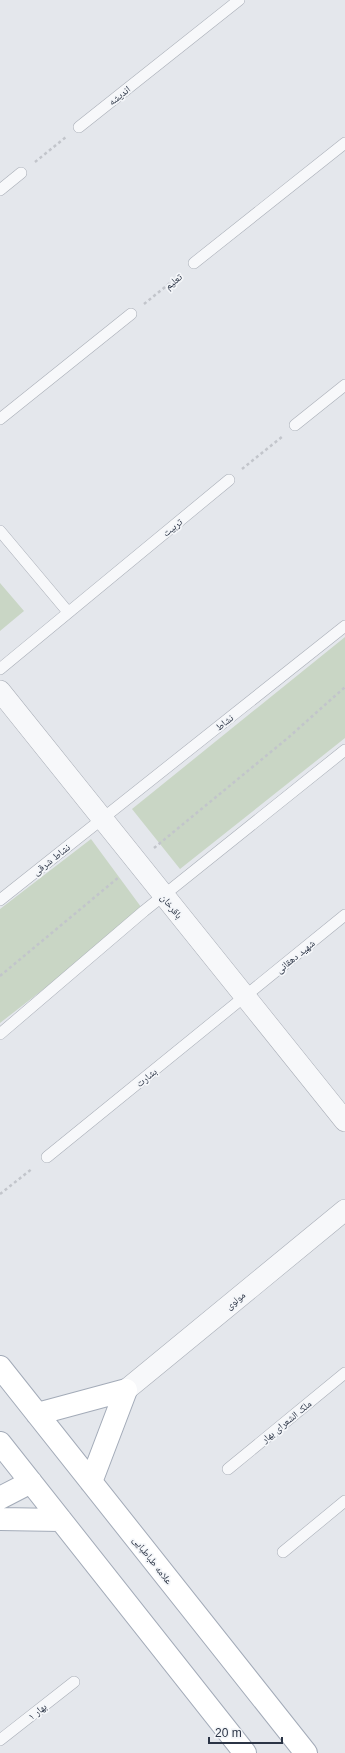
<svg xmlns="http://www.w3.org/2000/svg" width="345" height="1753" font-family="Arial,'Noto Naskh Arabic',sans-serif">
  <rect width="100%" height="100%" fill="#e4e7ec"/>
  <path fill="#c9d6c5" d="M0 583 24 611 0 631Z
    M345 637V738L180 869 132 809Z
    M91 839 144 911 0 1023V909Z"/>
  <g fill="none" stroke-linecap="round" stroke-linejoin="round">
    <defs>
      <path id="service" d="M79 127 239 0
        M0 190 21 173
        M194 263 345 143
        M0 419 131 314
        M295 425 345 385
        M0 531 68 612
        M0 669 229 480
        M0 900 345 626
        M0 1034 144 911 345 750
        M47 1157 345 915
        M228 1469 345 1373
        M283 1552 345 1501
        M0 1740 74 1682"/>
      <path id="minor" d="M0 691 345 1121
        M126 1390 345 1210"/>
      <path id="primary" d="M0 1367 306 1753
        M37 1414 126 1390 91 1482
        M0 1443 245 1753
        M0 1498 31 1482
        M0 1519 61 1520"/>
    </defs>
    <use href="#service" stroke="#a9aeb7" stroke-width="12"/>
    <use href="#minor" stroke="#a9aeb7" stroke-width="22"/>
    <use href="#primary" stroke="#a3abb8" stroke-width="24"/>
    <path stroke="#c2c5cb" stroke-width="2.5" stroke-dasharray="3 3" stroke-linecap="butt" d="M35 162 66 137
      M144 304 180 275
      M242 469 283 436
      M154 848 289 737 345 687
      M0 976 119 877
      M0 1194 33 1168"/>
    <use href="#service" stroke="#f7f8fa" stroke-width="11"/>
    <use href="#minor" stroke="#f7f8fa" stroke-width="21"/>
    <use href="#primary" stroke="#fff" stroke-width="22"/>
  </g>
  <g text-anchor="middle" stroke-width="3.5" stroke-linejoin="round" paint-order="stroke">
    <g font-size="10" fill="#2b3445" stroke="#f4f6f9">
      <text transform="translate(119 95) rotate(-38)" y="4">اندیشه</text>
      <text transform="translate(173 281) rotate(-39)" y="4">تعلیم</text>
      <text transform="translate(172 527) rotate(-39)" y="4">تربیت</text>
      <text transform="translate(224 722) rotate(-38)" y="4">نشاط</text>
      <text transform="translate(51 859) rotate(-38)" y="4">نشاط شرقی</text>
      <text transform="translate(172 906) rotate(51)" y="4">باقرخان</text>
      <text transform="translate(295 956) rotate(-39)" y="4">شهید دهقانی</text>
      <text transform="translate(146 1077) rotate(-39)" y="4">بشارت</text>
      <text transform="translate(235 1300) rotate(-39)" y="4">مولوی</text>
      <text transform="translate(286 1421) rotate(-39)" y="4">ملک الشعرای بهار</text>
      <text transform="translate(153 1560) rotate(52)" y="4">علامه طباطبایی</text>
      <text transform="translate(37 1711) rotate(-38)" y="4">بهار ۱</text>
    </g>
  </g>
  <path d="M209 1737v6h73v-6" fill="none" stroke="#2b3445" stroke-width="2"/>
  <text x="215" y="1737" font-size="12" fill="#2b3445" stroke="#f4f6f9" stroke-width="3" paint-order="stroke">20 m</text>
</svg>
